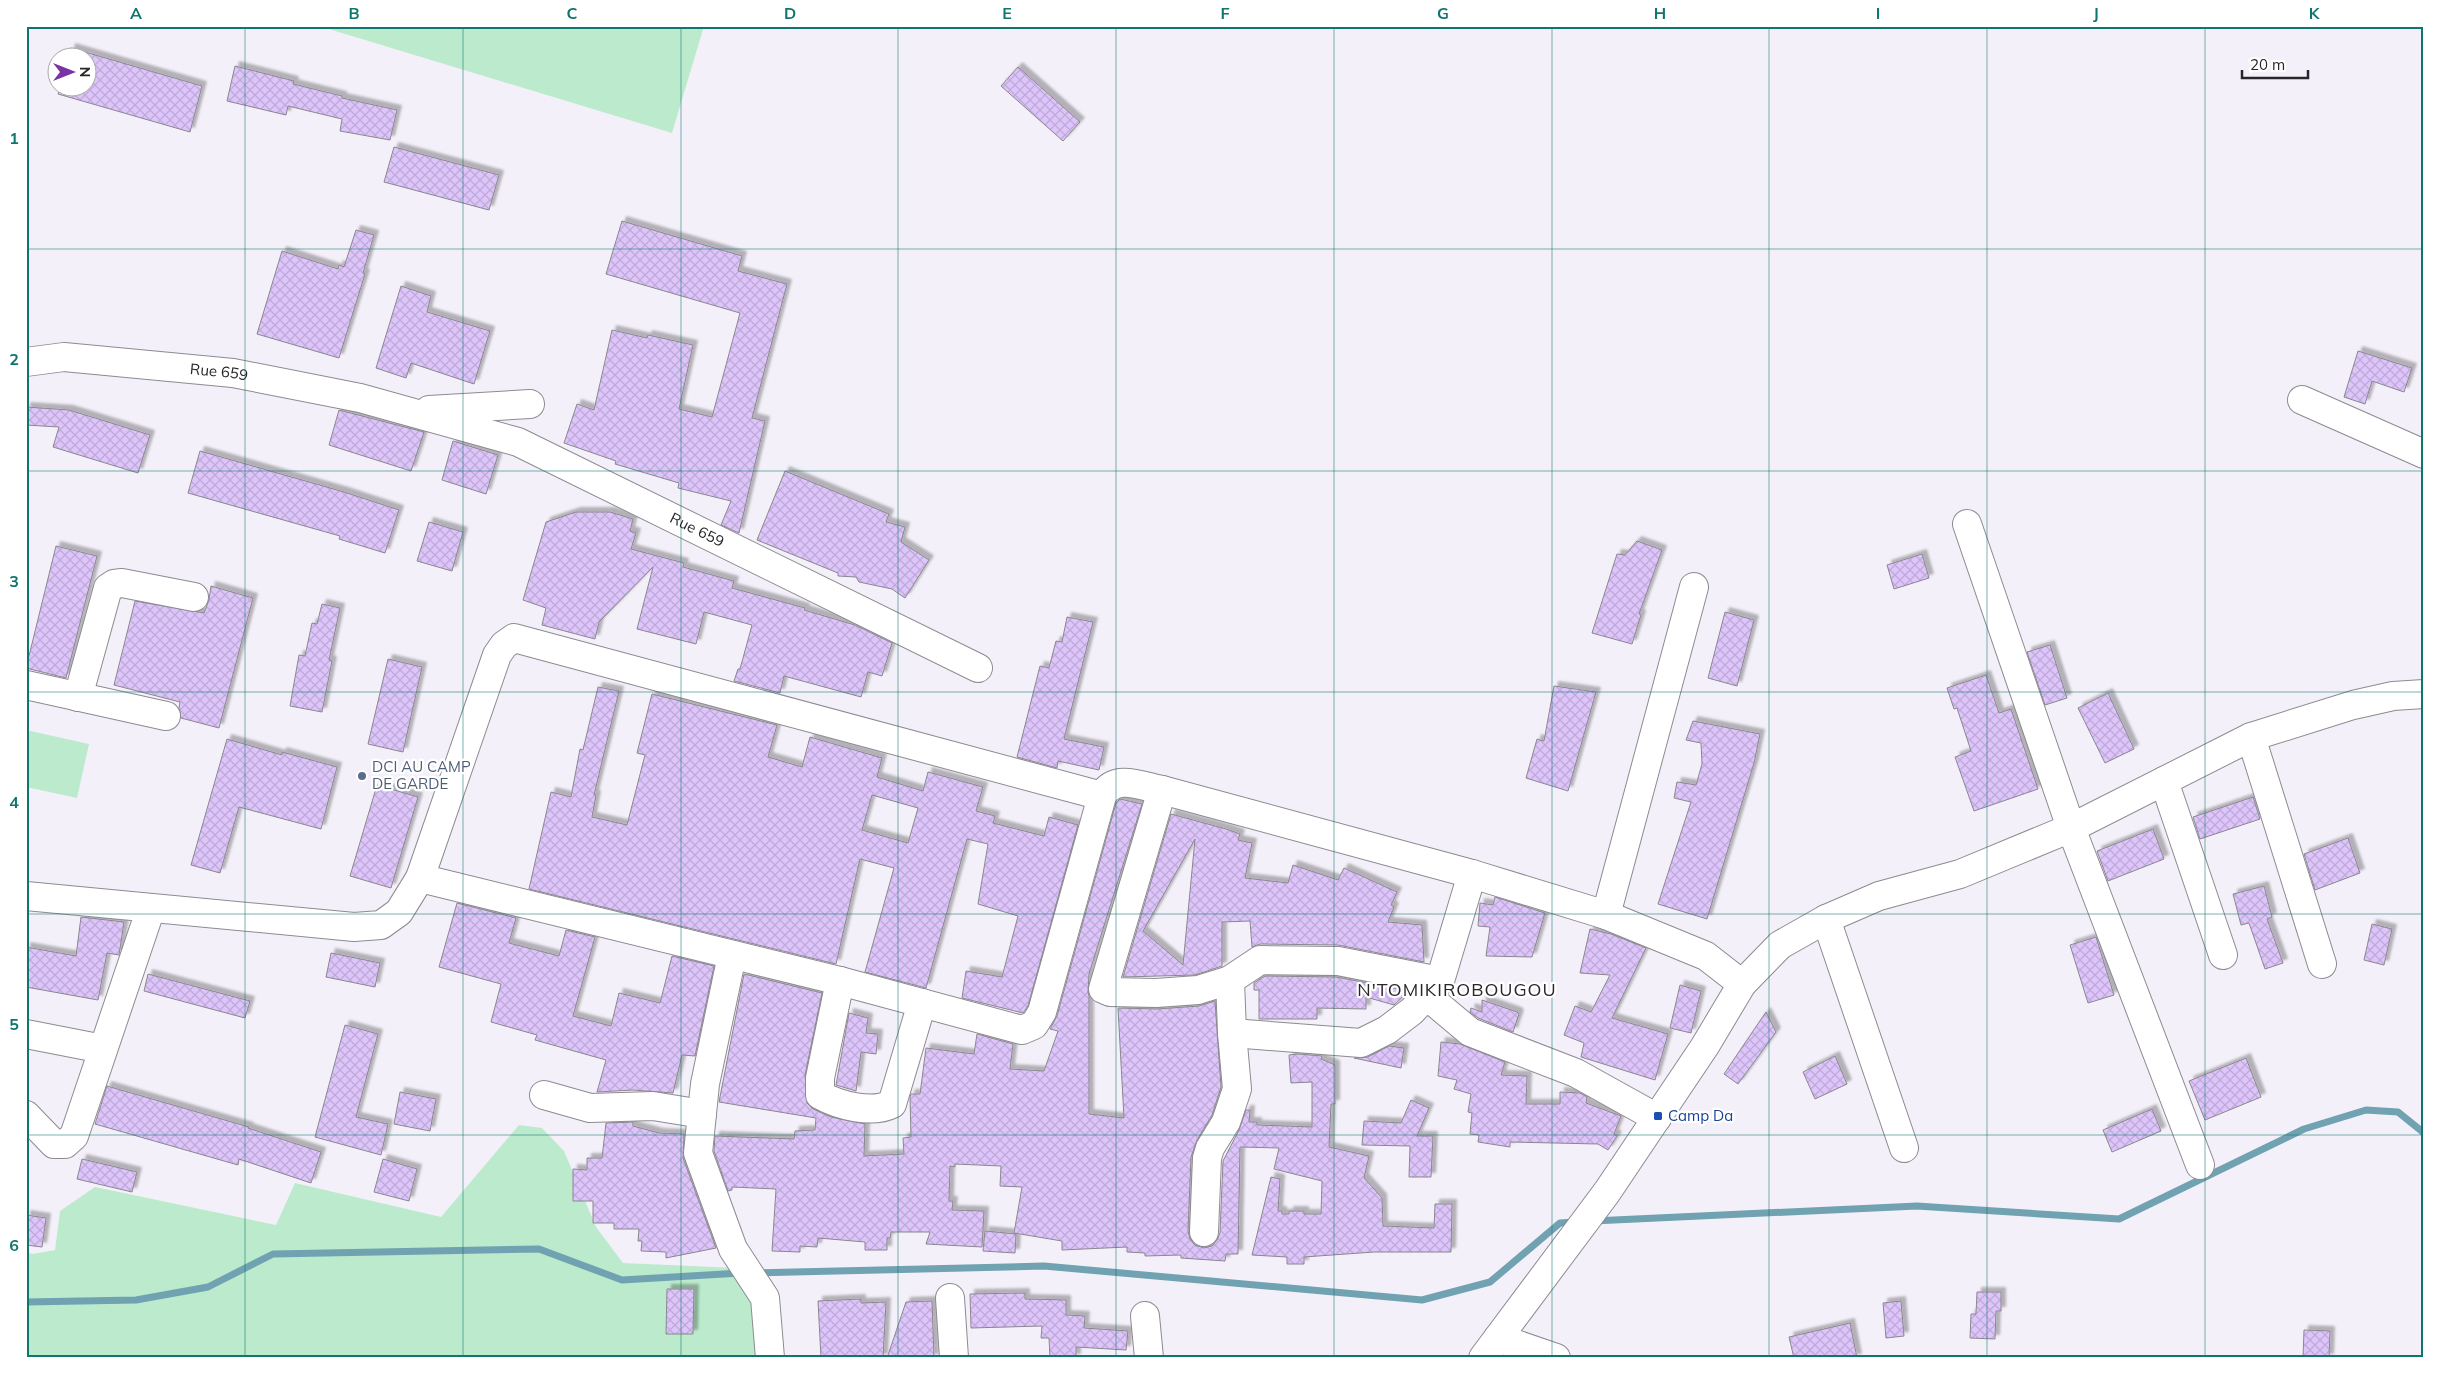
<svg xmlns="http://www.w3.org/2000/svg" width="2450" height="1384" font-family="Mulish,sans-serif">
  <defs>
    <pattern id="building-cross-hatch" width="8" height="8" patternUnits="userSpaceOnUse" patternTransform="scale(1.25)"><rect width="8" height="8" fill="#ddc5fb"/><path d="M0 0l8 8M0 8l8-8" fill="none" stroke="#bea9d7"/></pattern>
    <filter id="shadow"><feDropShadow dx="4.5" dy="-4.5" stdDeviation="1" flood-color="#0004"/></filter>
  </defs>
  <rect width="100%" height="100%" fill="#f4f0f9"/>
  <path fill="#bbebcc" d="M319 26H704L672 133Z
    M26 730 89 744 77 798 26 787Z
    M519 1125 542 1128 564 1151 596 1227 623 1263 737 1268 768 1298 773 1358H26V1252L32 1254 55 1250 60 1211 95 1187 276 1225 295 1183 441 1217Z"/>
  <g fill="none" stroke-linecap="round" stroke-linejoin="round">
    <path stroke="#70a2b2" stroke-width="7" d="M1593 1221 1917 1206 2119 1219 2304 1129 2366 1110 2398 1112 2424 1133
      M756 1273 1044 1266 1422 1300 1490 1282 1560 1223 1575 1222
      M26 1302 136 1300 208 1287 273 1254 539 1249 622 1280 741 1273"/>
  </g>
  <path fill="url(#building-cross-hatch)" stroke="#8a878f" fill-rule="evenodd" filter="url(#shadow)" d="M71 48 202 86 190 132 58 94 60 88H88V58H69Z
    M235 66 294 81 293 84 342 96V98L397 110 390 140 340 131 342 119 288 106 286 115 227 101Z
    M1018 67 1080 122 1063 141 1001 86Z
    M394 147 499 175 489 210 384 182Z
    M622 221 742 256 738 271 787 284 752 418 765 421 739 533 721 525 731 501 678 488 679 483 615 464 616 461 564 443 577 404 594 410 612 330 647 338 648 335 693 345 679 409 712 417 740 313 606 274Z
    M356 230 374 235 363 273 365 274 339 358 257 334 282 251 338 269 339 265 344 267Z
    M401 286 431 296 427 312 490 331 474 384 411 363 406 378 376 368Z
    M2358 351 2412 368 2404 392 2372 381 2365 404 2344 397Z
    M26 407 69 410 150 435 138 473 53 447 59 427 26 425Z
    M339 410 424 432 411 471 329 445Z
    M453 441 498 455 486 494 442 480Z
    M200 451 344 492 399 510 385 553 339 539 340 536 188 493Z
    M785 471 889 514 886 522 905 527 901 542 929 560 905 598 892 589 859 582 856 577 838 576V573L757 540Z
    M576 512H610L633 519 630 531 636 533 631 549 684 563 683 567 734 581 732 588 805 608 804 610 855 625 892 643 882 676 868 672 861 697 784 676 780 693 734 681 738 669H740L752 625 704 612 696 644 637 629 653 567 599 622 595 639 542 625 546 608 523 600 546 522Z
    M429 522 463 532 452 571 417 561Z
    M1637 541 1662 550 1639 614 1641 615 1632 644 1592 633 1617 554 1625 555Z
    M56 546 97 556 66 678 26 668Z
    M1922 554 1929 578 1894 589 1887 565Z
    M211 586 253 598 219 728 181 718 179 708 180 702 114 685 135 601 204 613 209 600Z
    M322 604 340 608 329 660 332 661 322 712 290 706 299 655 305 656 312 623 317 624Z
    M1725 612 1754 620 1737 686 1708 678Z
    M1067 617 1093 622 1064 739 1104 747 1099 770 1058 761 1057 768 1017 757 1040 666 1049 668 1056 641 1062 642Z
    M2050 645 2067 698 2045 705 2027 652Z
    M388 659 422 667 403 752 368 744Z
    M1986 675 1999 713 2011 709 2038 789 1974 811 1955 757 1971 751 1957 708 1954 709 1947 688Z
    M1554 686 1596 692 1568 791 1526 778 1537 739 1544 741Z
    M598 687 619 691 594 795H596L592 817 627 825 645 755 637 753 652 694 777 725 768 757 802 767 810 737 882 758 877 777 923 791 928 772 983 787 976 811 995 816 993 823 1044 836 1049 817 1078 825 1028 1006 1023 1013 962 998 966 971 1002 977 1018 916 978 904 988 844 967 839 926 988 865 972 894 868 860 859 836 964 529 889 551 792 571 797 580 749 583 750ZM872 795 918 808 908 843 862 830Z
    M2108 693 2134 749 2105 763 2078 708Z
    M1693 721 1760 734 1754 763 1707 919 1658 904 1691 802 1674 798 1677 782 1696 785 1702 764 1701 743 1686 740Z
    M227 739 282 755V752L337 767 321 829 239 807 220 873 191 865Z
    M377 785 418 797 391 888 350 876Z
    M2253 797 2260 819 2200 839 2193 817Z
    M1120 799 1142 804 1089 974 1088 992 1089 996V1114L1124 1118 1118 1008 1157 1009 1199 1006 1215 1001 1221 1087 1212 1115 1197 1140 1191 1157 1188 1231 1190 1239 1195 1245 1204 1248 1212 1246 1217 1240 1220 1233 1223 1161 1239 1130 1246 1110H1250L1249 1122H1257V1125L1312 1127V1082L1291 1083 1289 1055 1298 1054 1322 1056 1321 1059 1335 1065V1104H1331L1329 1147 1369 1156 1364 1178 1382 1198 1383 1226 1434 1228 1435 1204H1452L1451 1252H1374L1304 1257V1264H1287V1257L1252 1255 1271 1177 1280 1179 1278 1211H1282V1214H1289V1211H1304V1214H1321L1322 1181 1274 1169 1279 1148 1240 1147 1238 1254H1226L1225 1261 1181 1258V1255L1145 1256V1253L1127 1252V1247L1062 1250V1241L1014 1233 1022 1187 1000 1186 1001 1166 955 1164V1167L950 1166 949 1201H953L952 1210 984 1211 982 1247 926 1244 930 1232H891L890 1238H887V1250H865V1242L818 1238 817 1247 800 1246V1252L772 1251 776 1189 732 1187V1190L728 1191 714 1151 715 1136 794 1139 795 1131 815 1130 816 1118 719 1102 744 974 822 993 805 1075 807 1103 813 1109 831 1117 865 1124 864 1156 904 1154 903 1138 911 1137 910 1097 911 1094H920L926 1048 974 1054 977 1034 1013 1044 1010 1069 1044 1071 1058 1031 1050 1029 1057 1016 1116 803Z
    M1171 814 1226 829 1240 834 1238 840 1252 843 1245 878 1288 883 1293 865 1338 880 1344 868 1397 892 1391 905 1394 907 1388 922 1422 925 1424 962 1338 945 1260 944 1252 947 1250 921 1222 922V966L1195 975 1123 977ZM1195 839 1183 965 1143 931Z
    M2153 829 2164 859 2108 881 2097 851Z
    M2348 838 2360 873 2315 890 2304 854Z
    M2264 886 2272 917 2267 919 2283 963 2265 969 2249 923 2241 925 2233 894Z
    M1495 897 1545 913 1532 957 1486 956 1490 927 1478 926 1480 903 1493 905Z
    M457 903 516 918 509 943 559 956 566 930 595 937 573 1016 611 1026 619 993 660 1003 672 956 714 966 695 1056 682 1055 673 1093 633 1090 597 1092 606 1060 535 1040 537 1035 491 1022 501 984 439 967Z
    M81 917 124 922 119 955 107 953 98 1000 26 987V947L76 956Z
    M2372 924 2392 929 2384 965 2364 960Z
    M1590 929 1611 934 1646 948 1612 1018 1668 1034 1655 1080 1581 1057 1584 1043 1564 1035 1575 1006 1591 1012 1610 975 1580 973Z
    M2096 937 2114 995 2088 1003 2070 945Z
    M331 953 380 963 375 987 326 977Z
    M148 974 250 1001 245 1018 144 991Z
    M1265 976 1336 977 1409 991 1394 1005 1366 997V1009L1317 1008V1019H1259V990H1254V983Z
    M1680 985 1701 991 1691 1033 1670 1028Z
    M1482 1000 1517 1012 1519 1014 1513 1032 1478 1018 1470 1012 1471 1008 1482 1012Z
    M1766 1012 1776 1032 1738 1084 1724 1074Z
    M849 1013 868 1018 866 1033 878 1034 876 1054 861 1052 856 1091 836 1085Z
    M345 1025 378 1034 356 1117 388 1124 381 1155 315 1137Z
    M1441 1042 1460 1044 1505 1062 1501 1075 1527 1076 1526 1104H1560V1092L1580 1093 1587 1097 1586 1103 1621 1116 1614 1134 1617 1136 1608 1150 1598 1144 1510 1142V1147L1478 1142 1479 1135 1470 1134 1472 1113 1468 1112 1471 1094 1454 1089 1457 1080 1438 1076Z
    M1389 1046 1404 1048 1401 1068 1354 1058 1368 1057Z
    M1835 1056 1847 1084 1815 1099 1803 1072Z
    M2246 1058 2261 1097 2205 1120 2189 1081Z
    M107 1086 249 1127 248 1128 321 1152 311 1183 239 1159 238 1165 95 1124Z
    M400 1092 436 1099 430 1131 394 1124Z
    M1411 1100 1429 1108 1417 1136H1433L1431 1177H1409L1410 1146 1362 1145 1364 1121 1401 1123Z
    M2152 1109 2161 1131 2112 1152 2103 1130Z
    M633 1122V1126L659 1133 684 1134 683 1158 716 1248 666 1258V1252L641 1251 642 1241H638L639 1229H614V1223H593V1201H573V1169L587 1170V1158H602L606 1123Z
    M82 1159 137 1172 132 1192 77 1179Z
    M383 1159 417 1169 409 1201 374 1192Z
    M26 1215 46 1218 42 1247 26 1245Z
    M985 1231 1016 1234 1015 1253 983 1251Z
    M667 1289H694L693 1334H666Z
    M1977 1292H2001V1311H1996L1995 1339 1970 1338 1971 1314H1976Z
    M1025 1293V1299L1066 1300V1315L1085 1316 1084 1328 1128 1331 1126 1350 1076 1347V1358H1050L1049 1338H1041L1042 1326 971 1328 970 1294Z
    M861 1299V1303L886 1302 883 1358H821L818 1301Z
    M932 1301 934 1358H887L906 1302Z
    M1901 1301 1904 1336 1886 1338 1883 1303Z
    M1850 1323 1857 1358H1794L1789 1337Z
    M2304 1330 2330 1331 2329 1358H2303Z"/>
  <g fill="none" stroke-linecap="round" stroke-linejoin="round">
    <defs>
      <g id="minor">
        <path id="s1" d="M26 362 64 357 233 373 360 398 518 442 978 668"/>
        <path d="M2302 400 2424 454"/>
        <path d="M429 410 530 404"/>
        <path d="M1967 524 2071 828 2200 1165"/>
        <path d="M26 685 166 716"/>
        <path d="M78 697 108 588 114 584 122 583 194 597"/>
        <path d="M2251 737 2322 964"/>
        <path d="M2164 781 2223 955"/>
        <path d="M1162 790 1103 989 1110 992 1156 993 1198 990 1230 980 1260 960 1338 961 1440 981"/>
        <path d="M420 878 497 655 504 645 514 638 1102 796"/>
        <path d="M26 896 354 927 381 925 399 912 420 878 840 981 1022 1030 1034 1025 1042 1012 1102 796C1115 773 1141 786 1162 790L1472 874 1606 915 1706 956 1742 984"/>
        <path d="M1606 915 1694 587"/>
        <path d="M1826 919 1904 1148"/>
        <path d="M732 955 705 1084 698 1153 733 1249 765 1298 770 1358"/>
        <path d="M840 981 820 1078V1095C840 1106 872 1114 892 1104L922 1003"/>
        <path d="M1427 996 1470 1032 1576 1073 1657 1118"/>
        <path d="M1232 1033 1361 1043 1387 1030 1412 1011 1440 981 1472 874"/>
        <path d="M26 1034 103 1049"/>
        <path d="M544 1095 590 1108 653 1106 702 1114"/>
        <path d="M26 1115 54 1144H65L74 1136 151 908"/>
        <path d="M1204 1232 1207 1158 1210 1148 1226 1122 1237 1089 1232 1033 1230 980"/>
        <path d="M950 1298 954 1358"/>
        <path d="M1145 1316 1149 1358"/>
        <path d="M1498 1338 1556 1358"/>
        <path d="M1483 1358 1607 1192 1705 1046 1742 984 1780 945 1826 919 1879 896 1960 874 2071 828 2251 737 2353 705 2393 696 2424 694"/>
      </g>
    </defs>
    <use href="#minor" stroke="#8d8a91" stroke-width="30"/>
    <use href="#minor" stroke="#fff" stroke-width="28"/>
  </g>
  <path fill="none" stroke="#0f766e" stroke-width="1" stroke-opacity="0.55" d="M245 26V1358M463 26V1358M681 26V1358M898 26V1358M1116 26V1358M1334 26V1358M1552 26V1358M1769 26V1358M1987 26V1358M2205 26V1358M26 249H2424M26 471H2424M26 692H2424M26 914H2424M26 1135H2424"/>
  <circle fill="#5c6f8a" stroke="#fff" stroke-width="2" cx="362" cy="776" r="5"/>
  <rect fill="#1a4fb4" stroke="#fff" stroke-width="2" x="1653" y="1111" width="10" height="10" rx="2.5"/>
  <g text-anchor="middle" stroke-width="4.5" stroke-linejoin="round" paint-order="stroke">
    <g font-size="15" fill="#272629" stroke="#fff">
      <text dy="5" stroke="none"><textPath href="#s1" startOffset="194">Rue 659</textPath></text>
      <text dy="5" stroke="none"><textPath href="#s1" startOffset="701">Rue 659</textPath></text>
    </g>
    <g font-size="15" fill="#4e5e75" stroke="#fff" text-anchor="start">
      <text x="372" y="772">DCI AU CAMP<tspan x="372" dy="17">DE GARDE</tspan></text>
    </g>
    <g font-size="15" fill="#164399" stroke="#fff" text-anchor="start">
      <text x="1668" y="1121">Camp Da</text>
    </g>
    <g font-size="18" letter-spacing="1" fill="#272629" stroke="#fff">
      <text x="1457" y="996">N'TOMIKIROBOUGOU</text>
    </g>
  </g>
  <rect width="2450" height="1384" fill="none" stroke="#ffffff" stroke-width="55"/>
  <g transform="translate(72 72) rotate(90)"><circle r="24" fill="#ffffff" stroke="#a9a8a9"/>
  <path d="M0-4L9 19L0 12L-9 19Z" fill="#7b32a5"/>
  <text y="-8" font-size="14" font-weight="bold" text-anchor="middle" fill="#272629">N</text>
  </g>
  <path d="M2242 70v8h66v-8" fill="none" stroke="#272629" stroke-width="2.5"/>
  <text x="2250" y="70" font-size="15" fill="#272629" stroke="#ffffff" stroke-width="4" paint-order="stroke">20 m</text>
  <rect x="28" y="28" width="2394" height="1328" fill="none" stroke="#0f766e" stroke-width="2"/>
  <g font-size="16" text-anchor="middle" font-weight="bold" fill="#0f766e">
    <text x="136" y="19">A</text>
    <text x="354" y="19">B</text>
    <text x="572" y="19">C</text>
    <text x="790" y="19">D</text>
    <text x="1007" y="19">E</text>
    <text x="1225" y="19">F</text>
    <text x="1443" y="19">G</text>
    <text x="1660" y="19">H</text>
    <text x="1878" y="19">I</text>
    <text x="2096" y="19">J</text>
    <text x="2314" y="19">K</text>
    <text x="14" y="144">1</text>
    <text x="14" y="365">2</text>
    <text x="14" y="587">3</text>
    <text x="14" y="808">4</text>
    <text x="14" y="1030">5</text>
    <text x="14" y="1251">6</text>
  </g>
</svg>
